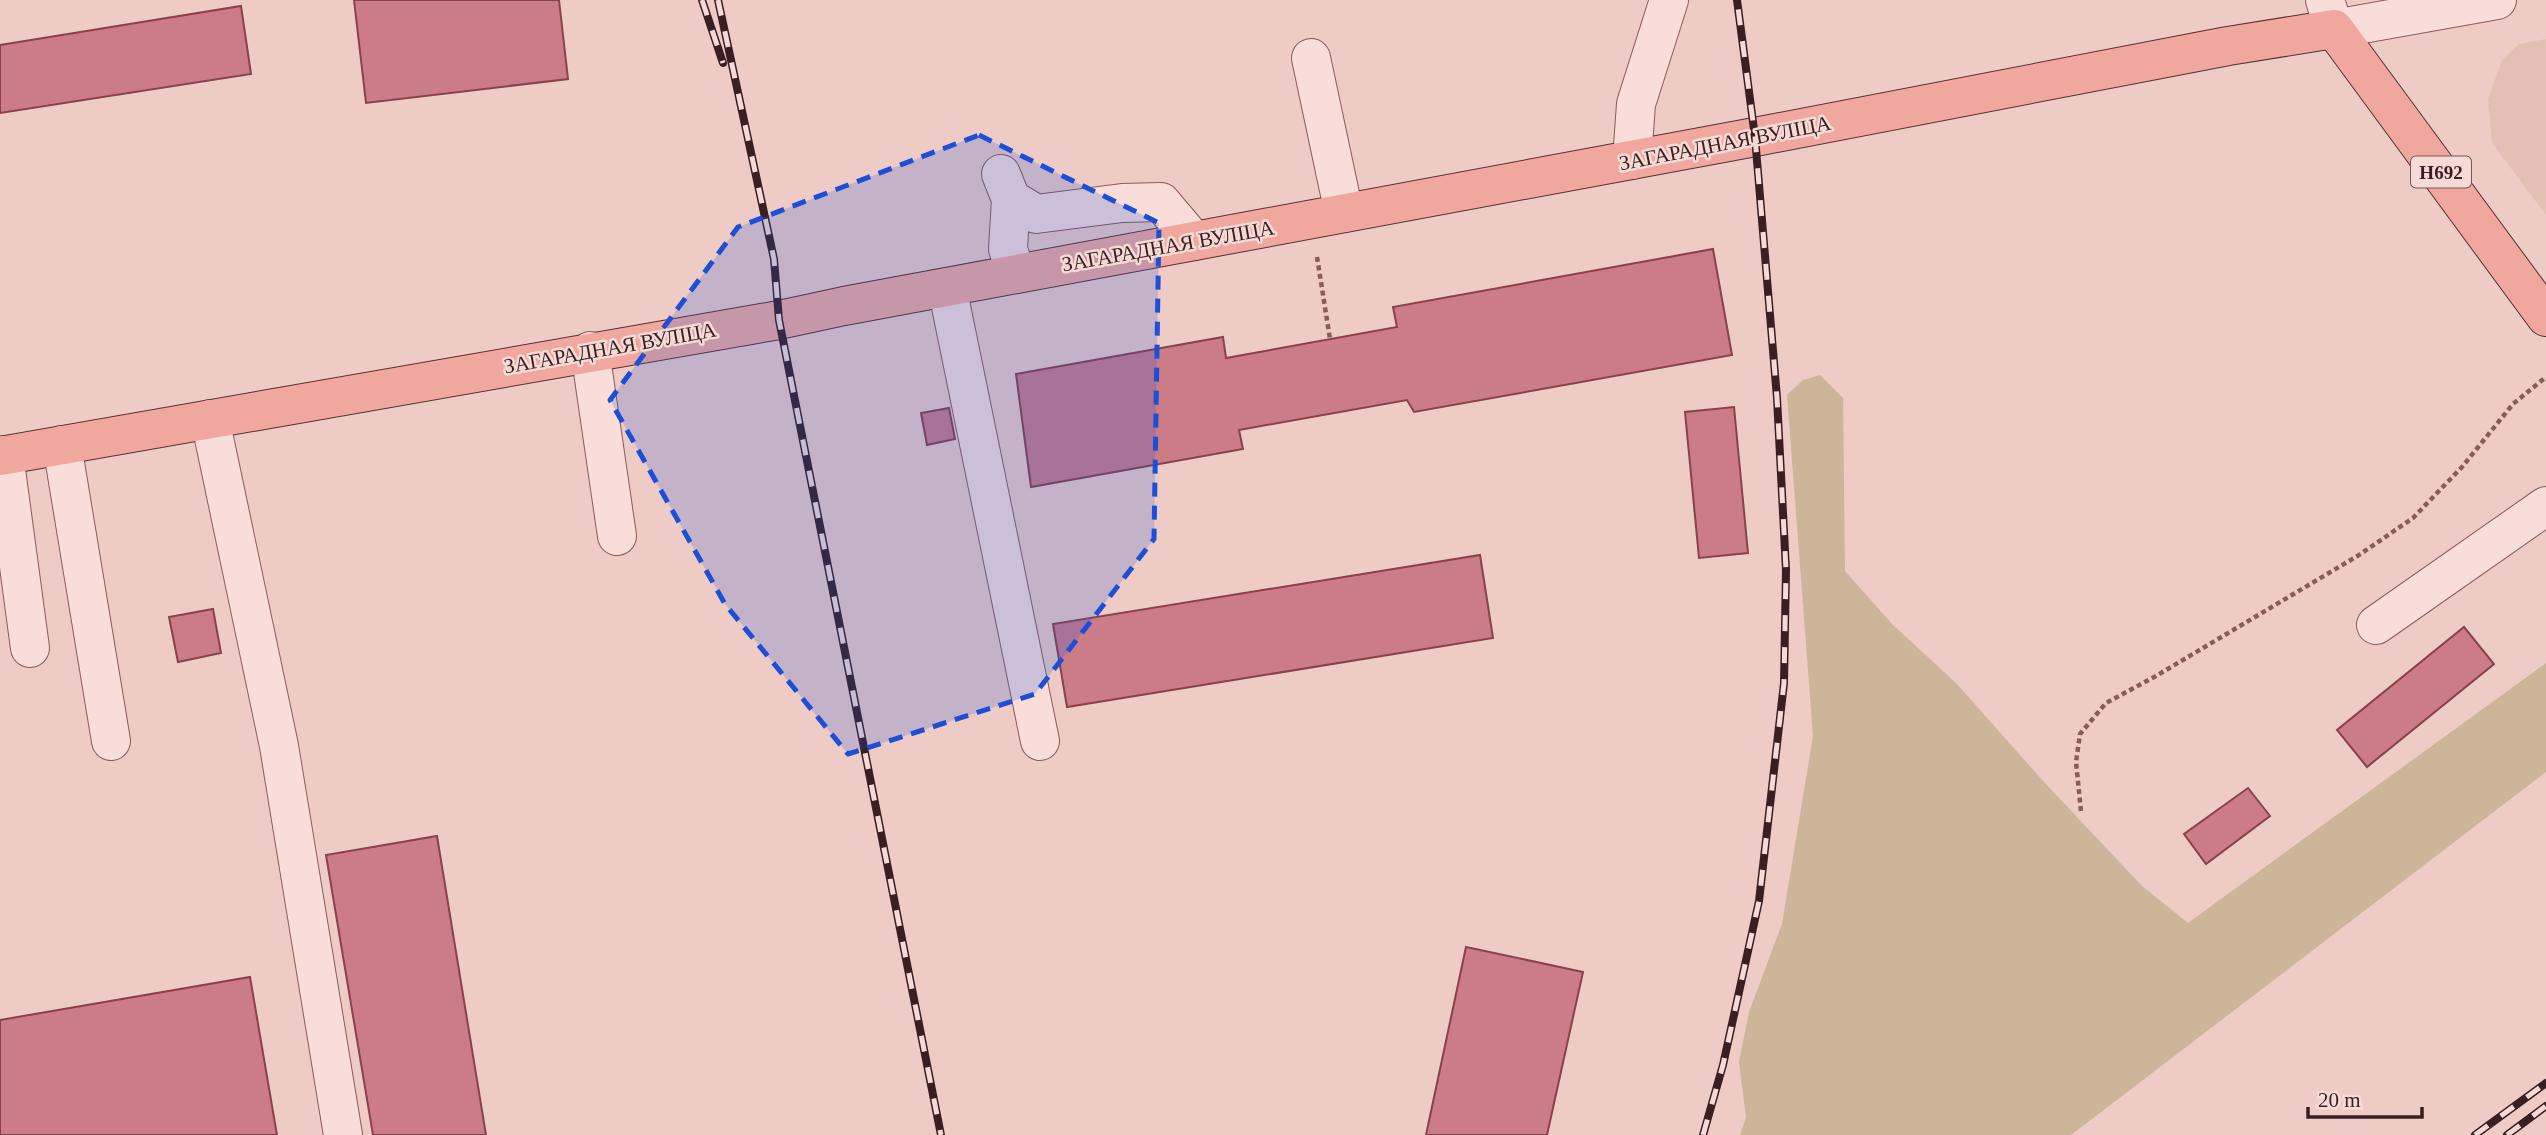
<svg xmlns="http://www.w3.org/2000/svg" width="2546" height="1135" font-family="'Times New Roman',serif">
  <rect width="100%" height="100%" fill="#eecbc5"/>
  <path fill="#e3c0b3" d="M2546 39V215L2492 143 2488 99 2502 60 2519 44Z"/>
  <path fill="#ccb599" d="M1820 375 1843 398 1845 571 1892 624 1956 683 2044 782 2142 886 2188 923 2546 663V772L2071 1135H1740L1746 1117 1739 1062 1749 1012 1782 924 1813 736 1787 395 1803 380Z"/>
  <path fill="#cb7c87" stroke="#88424d" stroke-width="2" d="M354 0H559L568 79 366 103Z
    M241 6 251 74 0 113V45Z
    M1713 249 1732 355 1414 412 1407 400 1239 430 1243 449 1031 487 1016 374 1223 337 1226 358 1397 327 1393 307Z
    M1734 407 1748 553 1699 558 1685 412Z
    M949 408 955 439 927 445 921 413Z
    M1480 555 1493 638 1067 707 1053 624Z
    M213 609 221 653 178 662 169 617Z
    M2464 627 2494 664 2367 767 2337 730Z
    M2248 788 2270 816 2206 864 2184 834Z
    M437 836 486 1135H373L326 855Z
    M1466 947 1583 972 1547 1135H1426Z
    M250 977 277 1135H0V1020Z"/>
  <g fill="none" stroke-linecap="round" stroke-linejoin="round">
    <defs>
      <path id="minor" d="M2325 0 2334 29 2497 0
        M1311 58 1344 213
        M1632 160 1636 104 1669 0
        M1001 174 1011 199 1036 214 1122 203 1161 202 1194 241
        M1011 199 1008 249 1016 274
        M947 287 1040 741
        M590 351 617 536
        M210 419 279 746 343 1135
        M62 445 111 741
        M4 455 30 648
        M2376 625 2546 506"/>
      <path id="major" d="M0 456 779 320 844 306 1755 137 2228 46 2334 29 2546 317"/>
    </defs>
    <use href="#minor" stroke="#895b5d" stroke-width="40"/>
    <use href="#major" stroke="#572f33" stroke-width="40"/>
    <path stroke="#895b5d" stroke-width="4.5" stroke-dasharray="5 3.5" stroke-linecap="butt" d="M1317 257 1330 339
      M2081 811 2076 762 2080 734 2106 703 2156 676 2359 555 2413 518 2462 467 2513 404 2546 377"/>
    <use href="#minor" stroke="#f8ddd9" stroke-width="38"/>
    <use href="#major" stroke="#f0a89e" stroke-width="38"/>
    <defs>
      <path id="rail" d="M702 0 723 63
        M718 0 774 259 779 320 941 1135
        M1703 1135 1723 1065 1759 901 1784 683 1786 570 1777 398 1755 137 1737 0
        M2475 1135 2546 1083
        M2507 1135 2546 1106"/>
    </defs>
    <use href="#rail" stroke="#391f21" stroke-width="8"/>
    <use href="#rail" stroke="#f5dad5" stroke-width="5" stroke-dasharray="16" stroke-linecap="butt"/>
  </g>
  <path fill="#1d4ed8" fill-opacity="0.2" stroke="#1d4ed8" stroke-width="5" stroke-dasharray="14 9" stroke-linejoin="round" d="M979 135 1159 223 1154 539 1035 694 848 754 725 604 610 400 738 227Z"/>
  <g text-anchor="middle" stroke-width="5" stroke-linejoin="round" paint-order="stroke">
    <rect fill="#f5dad5" stroke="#715757" stroke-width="2" x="2411" y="156.5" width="60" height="31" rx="5"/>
    <g font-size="19" font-weight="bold" fill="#391f21">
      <text x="2441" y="179">Н692</text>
    </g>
    <g font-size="21" fill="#391f21" stroke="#f5dad5">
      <text transform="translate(1725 143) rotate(-11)" y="7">ЗАГАРАДНАЯ ВУЛІЦА</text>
      <text transform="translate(1168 246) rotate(-10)" y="7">ЗАГАРАДНАЯ ВУЛІЦА</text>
      <text transform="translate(610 348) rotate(-10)" y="7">ЗАГАРАДНАЯ ВУЛІЦА</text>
    </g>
  </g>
  <path d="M2308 1107v10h114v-10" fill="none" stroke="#391f21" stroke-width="3.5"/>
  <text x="2318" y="1107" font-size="21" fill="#391f21" stroke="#f5dad5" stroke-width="5" paint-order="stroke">20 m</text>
</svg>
